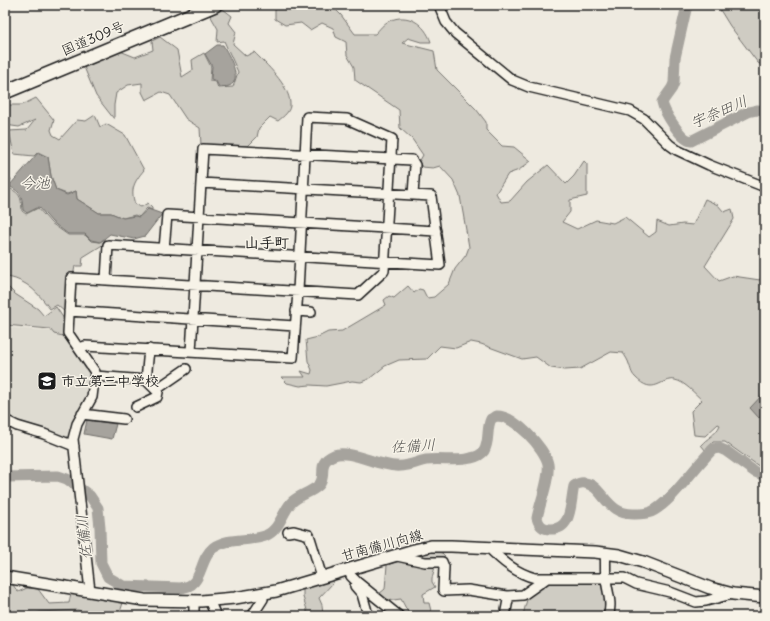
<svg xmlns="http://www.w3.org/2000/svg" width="770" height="621" font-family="Delius,'Klee One',sans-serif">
  <rect width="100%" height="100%" fill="#eeeae0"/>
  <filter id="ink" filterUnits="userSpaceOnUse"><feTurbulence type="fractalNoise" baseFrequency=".025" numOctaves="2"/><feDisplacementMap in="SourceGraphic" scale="8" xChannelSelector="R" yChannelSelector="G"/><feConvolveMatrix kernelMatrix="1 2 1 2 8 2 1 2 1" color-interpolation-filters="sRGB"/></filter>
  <g filter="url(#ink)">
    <path fill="#dedbd1" d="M5 327 51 331 66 339 83 360 89 371V392L85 401 70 426 67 439 15 424H5Z"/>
    <path fill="#cfccc3" stroke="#767470" d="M275 5H331L341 15 355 34H375C379 30 384 23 389 21 408 12 425 24 431 42H421L408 38 402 43 434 51 437 70 476 109 486 122V130L502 146 514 147 531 161 519 170 508 174 496 193 501 202 510 201 527 182 548 165 566 184 574 176 584 161 587 164V196L570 200V212L562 222 577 229 596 220 613 223 625 217 649 237 656 232 657 221 669 226 683 224 693 225 705 199 718 205 724 212 732 209 734 219 705 266 719 281 733 276 760 280 765 271V468L760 467 725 442H713L706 451 701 445C707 438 716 435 720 425L718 424 705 436 694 435 691 411 702 400C695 394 685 382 675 380 661 377 654 397 635 377 631 373 631 369 629 364 628 360 625 356 623 353L611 352 580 369 565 370 551 368 536 357 522 359 481 344 471 342 456 348 440 346 427 359 399 360 385 366 369 379 361 382 352 381 326 386 310 385 300 386 287 383 281 377H305L301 371 311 374 312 370 308 361 306 340 318 337 328 332 342 331 386 305 384 300 389 296 394 298 408 286 414 293 419 289 423 290 427 298 434 297 449 284 455 269 466 255 469 247 460 196 453 180 440 166 433 168 422 167 419 162 423 155 412 139 400 128 399 110 355 80 354 67 347 55 346 42 336 37 333 28 322 23 310 30 301 23 285 25 275 19Z
      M717 5H765V67L758 63 730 26Z
      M223 9 232 16 229 23 236 32 233 44 246 56 254 52C266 64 289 85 290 103 291 111 284 116 278 121L270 117 259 128 257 137 248 146 201 145 200 128 186 119 170 95 161 92 146 100 142 92V83L128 85 116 93 114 105V119L96 96 84 67 120 51 135 57 153 50 152 41 160 37 177 50 182 77 193 70 192 60 204 53 211 67 210 81 216 82 218 88 233 87 238 72 224 41 217 42 218 29 210 15Z
      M36 98 54 120 51 130 53 135 60 139 77 120 86 121 95 115 100 127 106 124 125 135 144 170C134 182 130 189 135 204L141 207 148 203 152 207V210L147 208 139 217 135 215 123 218 111 213H99L77 199 76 191 67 194 56 190 51 176 48 157 38 152 34 156 14 154 9 131 27 130 35 120 19 127 5 125V107L10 105H22Z
      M5 174 11 179 7 187C21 194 21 196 22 211L26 214 38 208 51 223 68 235H85L91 241 100 242 105 239 104 244 83 257 82 266H75L66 313 57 305 50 309C38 293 28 281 8 277L7 242 5 240Z
      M5 284 15 294 38 309 44 316 56 307 64 319 63 336 54 334 50 329 5 325Z
      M430 550 442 553 445 556 438 560 436 563 432 578V582L435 587 423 594 424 603H429L432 615 448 614V616H410L401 599 386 601 379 594 385 589 387 565Z
      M335 578 333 583 319 598 322 605 323 616H307V610L303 597V587Z
      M557 579 561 584 569 579H603L608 605 605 616H523C529 588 530 589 557 579Z
      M5 585H13L18 592 27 588 38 589 49 604 69 603 71 593H91L123 603 120 612 115 616C103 616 89 617 78 610L40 612 35 614 27 612 8 616 5 612Z"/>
    <path fill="#a6a39d" stroke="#6f6d69" d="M217 45H223C228 54 244 80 229 86 226 87 222 86 219 87L216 81 211 79 212 66 205 54Z
      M38 153 48 157 51 176 56 190 67 195 76 191 77 199 99 213H111L123 218 135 216 139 217 148 209 162 214 145 236 134 239 110 234 100 242 91 240 85 234H68L52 222 39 207 27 213 23 210C22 196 22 193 9 186Z
      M765 392V412L759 418 750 408Z
      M87 420 116 424 112 439 84 434Z"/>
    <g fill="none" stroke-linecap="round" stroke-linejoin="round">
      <path stroke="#a6a39d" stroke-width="11" d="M687 5 675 58 674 83 672 88 662 102C664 112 681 140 691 141L748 112 757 110 765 111
        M5 477 58 476 67 479 90 496 98 508 100 528 101 563 108 577 123 586 181 588C186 587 191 586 194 582 202 574 202 557 213 548 228 537 248 542 265 536 279 531 282 513 291 503 298 495 311 493 319 485 328 475 315 463 334 455 347 450 371 462 384 464 391 466 401 467 408 465 414 464 420 461 426 460 441 458 457 462 471 458 476 457 481 455 484 451 490 441 486 429 491 419 493 418 494 417 496 416 514 415 545 448 548 464 550 478 540 503 537 518 539 525 542 529 550 529 573 530 570 502 574 486 577 484 581 482 585 483 604 486 605 515 635 514 641 514 646 514 651 512 671 503 696 465 713 449L719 448 726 451 755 472 765 476"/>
      <defs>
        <path id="minor" d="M439 5 446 22 455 33 512 80 529 87 630 111 644 119 670 145 677 150 709 165 765 187
          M164 249 167 215 436 231
          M106 280 108 245 440 265 431 196 201 183
          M69 311 295 326
          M296 311 311 312
          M79 348 85 346 293 358 298 291 307 117 347 119 392 139 384 271 358 295C263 289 167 283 71 278L68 333 95 372 92 397 77 424 73 439 90 591
          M191 352 203 149 412 160 415 165 413 195
          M95 376 146 380
          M157 389 186 369
          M136 407 157 397 158 392 146 380 149 349
          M82 414 124 419
          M9 422 17 426 44 434 74 446
          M288 532 294 531 309 535C314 549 317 563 322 577
          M488 547C502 561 516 573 535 578H624L636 584 670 592 696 602 706 601 732 594
          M605 553C606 562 605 570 606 579 607 591 613 604 608 616
          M397 556 425 562H442L444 567 443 590 444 591 468 590 507 596 523 595 547 578
          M348 569 351 576 357 582 399 616
          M355 586 362 594 368 615
          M209 600 216 616
          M194 601V616
          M252 616 263 599 262 594
          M505 616 508 600 507 596"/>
        <path id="major" d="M5 577 144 600 201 601 235 598 276 591 414 550 431 546H451L595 552 619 555 643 562 710 588 733 594 765 597"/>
        <path id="highway" d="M5 92 215 5"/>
      </defs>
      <use href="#minor" stroke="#1c1c1c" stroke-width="12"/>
      <use href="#major" stroke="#1c1c1c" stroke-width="14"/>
      <use href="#highway" stroke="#1c1c1c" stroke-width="16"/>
      <use href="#minor" stroke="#f7f3e8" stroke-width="9"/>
      <use href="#major" stroke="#f7f3e8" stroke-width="11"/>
      <use href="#highway" stroke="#f7f3e8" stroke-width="13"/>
    </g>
  </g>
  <defs>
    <symbol id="school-square" viewBox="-11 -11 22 22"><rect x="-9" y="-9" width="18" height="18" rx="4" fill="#1c1c1c" stroke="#f7f3e8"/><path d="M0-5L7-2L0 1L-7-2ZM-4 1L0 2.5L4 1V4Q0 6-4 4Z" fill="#fff"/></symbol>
  </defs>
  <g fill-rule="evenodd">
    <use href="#school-square" x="36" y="370" width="22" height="22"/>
  </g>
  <g text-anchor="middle" stroke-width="3" stroke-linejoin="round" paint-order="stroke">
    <g font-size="14" fill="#1c1c1c" stroke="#f7f3e8">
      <text transform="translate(93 38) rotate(-23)" y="5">国道309号</text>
      <text transform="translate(382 545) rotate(-15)" y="5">甘南備川向線</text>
    </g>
    <g font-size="14" font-weight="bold" fill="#1c1c1c" stroke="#f7f3e8" text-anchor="start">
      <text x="61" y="386">市立第三中学校</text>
    </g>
    <g font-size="15" font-style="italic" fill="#535250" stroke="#f7f3e8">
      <text transform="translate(719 112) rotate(-23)" y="5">宇奈田川</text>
      <text x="35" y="188">今池</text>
      <text transform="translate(413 446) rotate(-3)" y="5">佐備川</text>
      <text transform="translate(84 537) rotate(-96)" y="5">佐備川</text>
    </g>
    <g font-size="15" font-weight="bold" fill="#1c1c1c" stroke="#f7f3e8">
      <text x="267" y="248">山手町</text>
    </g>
  </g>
  <rect width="770" height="621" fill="none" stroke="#f7f3e8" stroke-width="20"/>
  <rect x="10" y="10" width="750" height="601" fill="none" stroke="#1c1c1c" stroke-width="1.5" filter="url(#ink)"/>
</svg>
